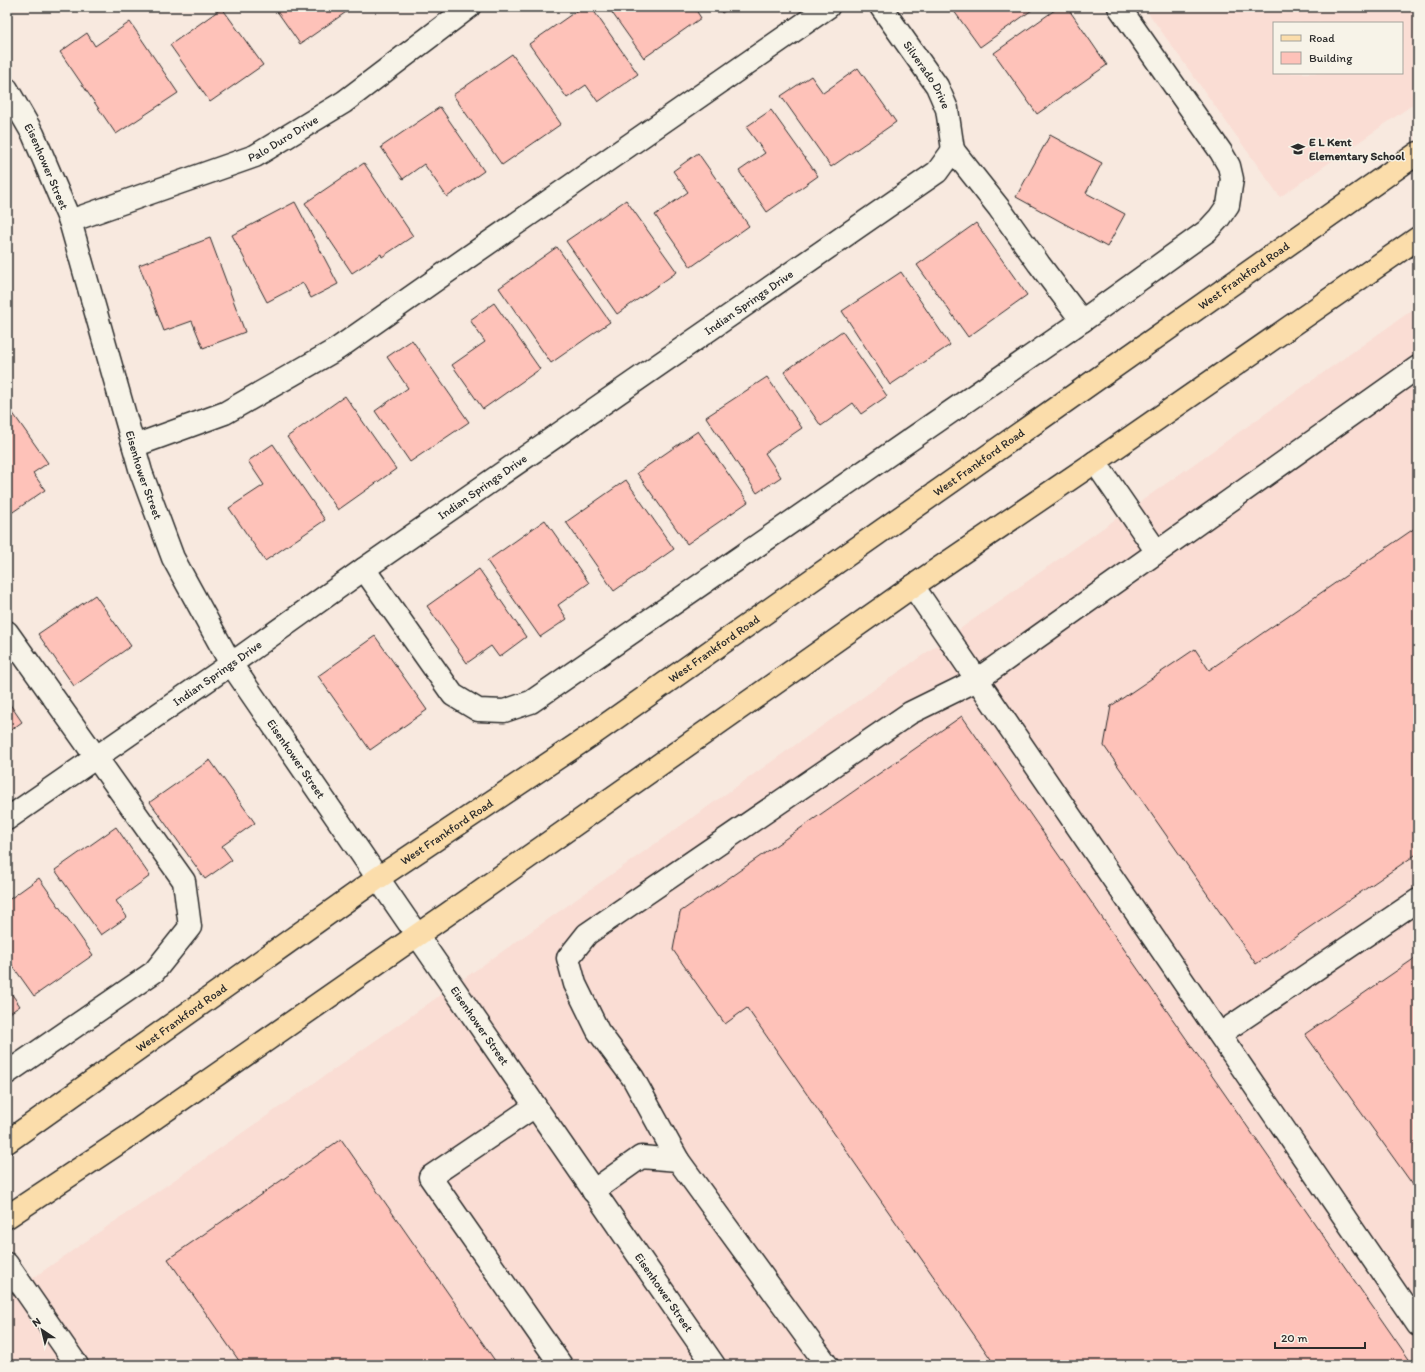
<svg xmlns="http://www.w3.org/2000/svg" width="1425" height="1372" font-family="Itim,sans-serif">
  <rect width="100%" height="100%" fill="#f8e9df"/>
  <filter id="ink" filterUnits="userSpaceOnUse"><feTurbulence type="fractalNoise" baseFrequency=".025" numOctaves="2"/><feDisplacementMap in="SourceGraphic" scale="8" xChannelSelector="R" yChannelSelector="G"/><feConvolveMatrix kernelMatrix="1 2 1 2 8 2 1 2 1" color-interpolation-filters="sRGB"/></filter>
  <g filter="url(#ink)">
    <path fill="#faddd4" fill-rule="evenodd" d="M1144 7H1418V101L1280 197ZM1274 23H1402V73H1274Z
      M1418 306V1365H7V1296L405 1020Z"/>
    <path fill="#fec2b9" stroke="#2b2b2b" d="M274 7H351L352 8 300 44Z
      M582 7H591L638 74 598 102 586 85 567 98 529 44Z
      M608 7H694L701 18 644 58Z
      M717 7H731L722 13Z
      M951 7H1030L1032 10 980 47Z
      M1059 7H1067L1107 65 1037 114 994 53Z
      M222 8 263 65 210 102 170 45Z
      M130 22 178 93 116 134 60 52 87 33 95 46Z
      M512 54 561 124 502 165 453 95Z
      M858 68 896 122 831 167 781 96 811 76 823 93Z
      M440 107 484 171 447 197 424 164 403 179 381 147Z
      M771 110 818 176 767 212 739 171 765 153 746 127Z
      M1050 135 1102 163 1086 193 1125 214 1107 247 1016 197Z
      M698 153 749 226 691 267 655 215 688 192 673 171Z
      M364 163 413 236 382 257 381 254 352 273 305 203Z
      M626 200 677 272 617 314 566 241Z
      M295 202 338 284 311 298 303 283 267 302 232 235Z
      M976 223 1027 295 968 337 917 265Z
      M210 238 245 332 203 348 192 321 164 331 139 265Z
      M557 247 610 322 551 363 499 288Z
      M901 272 950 345 890 385 842 311Z
      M494 303 540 369 483 409 452 365 485 342 470 320Z
      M842 331 887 396 861 414 853 403 821 426 784 372Z
      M412 340 469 422 410 462 375 411 408 388 387 357Z
      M767 377 802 428 765 453 781 477 757 493 706 417Z
      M345 396 396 469 338 510 287 437Z
      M12 412 48 463 33 473 45 490 7 516V416Z
      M698 431 748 502 687 544 637 473Z
      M273 444 325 520 265 561 229 508 264 485 248 461Z
      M626 480 674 549 614 591 566 522Z
      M545 520 589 583 558 605 567 619 540 637 487 561Z
      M1418 526V853L1256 964 1104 746 1111 706 1195 649 1209 670Z
      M479 569 526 637 499 657 491 646 467 663 427 606Z
      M95 595 131 646 74 686 38 634Z
      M375 636 427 710 370 750 318 676Z
      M7 700 22 722 7 733Z
      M962 716 1413 1365H995L747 1008 725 1024 673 950 680 912Z
      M210 760 255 823 222 846 232 860 205 879 150 802Z
      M116 827 150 876 116 901 127 917 101 935 55 870Z
      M39 878 93 955 34 996 7 958V901Z
      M1418 956V1192L1305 1034Z
      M7 987 20 1006 7 1015Z
      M341 1139 498 1365H242L168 1259Z"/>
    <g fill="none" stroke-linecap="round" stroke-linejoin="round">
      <defs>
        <g id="minor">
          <path id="s1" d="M881 7 937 86 947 109 953 150"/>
          <path id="s2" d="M7 89 33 134 70 221 141 472 173 558 231 664 417 935 714 1365"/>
          <path d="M953 150 999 208 1039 264 1082 321 1207 231 1219 218 1228 205 1232 179 1229 166 1221 152 1119 7"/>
          <path id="s3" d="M70 221 255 156 344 102 469 7"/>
          <path d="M134 446 225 413 337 349 464 260 828 7"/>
          <path d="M1095 462 1157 552"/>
          <path d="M364 569 453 695 478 710 504 711 531 702 1082 321"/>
          <path d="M913 586 1418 1325"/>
          <path d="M7 632 184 881 190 927 154 972 7 1073"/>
          <path id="s4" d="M7 819 231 664 364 569 937 172 953 150"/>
          <path d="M1220 1034 1418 900"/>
          <path d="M535 1106 430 1177 561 1365"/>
          <path d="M678 1160 633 1078 598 1031 575 984 568 958 587 934 910 713 977 680 1418 367"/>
          <path d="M593 1191 641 1157 678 1160 827 1365"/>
          <path d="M7 1264 77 1365"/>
        </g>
        <g id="major">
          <path id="s5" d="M7 1142 378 878 593 734 1418 153"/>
          <path d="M7 1217 126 1138 449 913 913 586 1095 462 1418 238"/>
        </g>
      </defs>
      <use href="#minor" stroke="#2b2b2b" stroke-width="25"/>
      <use href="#major" stroke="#2b2b2b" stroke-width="25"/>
      <use href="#minor" stroke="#f7f3e8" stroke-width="22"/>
      <use href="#major" stroke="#fbddab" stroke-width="22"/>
    </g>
  </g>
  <defs>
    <symbol id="school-bare" viewBox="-9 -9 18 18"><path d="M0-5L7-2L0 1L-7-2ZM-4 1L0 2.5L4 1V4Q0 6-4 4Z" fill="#2b2b2b" stroke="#f7f3e8" stroke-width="2.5" paint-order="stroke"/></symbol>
  </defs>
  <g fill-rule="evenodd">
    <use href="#school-bare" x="1288" y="139" width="20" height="20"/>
  </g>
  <g text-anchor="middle" stroke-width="3" stroke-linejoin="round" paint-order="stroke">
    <g font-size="12" fill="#2b2b2b" stroke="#f7f3e8">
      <text dy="4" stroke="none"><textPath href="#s1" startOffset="82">Silverado Drive</textPath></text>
      <text dy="4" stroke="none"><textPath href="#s3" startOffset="229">Palo Duro Drive</textPath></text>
      <text dy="4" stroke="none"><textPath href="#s2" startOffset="87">Eisenhower Street</textPath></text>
      <text dy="4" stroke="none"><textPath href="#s5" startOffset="1510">West Frankford Road</textPath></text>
      <text dy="4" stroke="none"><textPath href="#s4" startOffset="904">Indian Springs Drive</textPath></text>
      <text dy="4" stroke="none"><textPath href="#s5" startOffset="1186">West Frankford Road</textPath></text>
      <text dy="4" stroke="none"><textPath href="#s2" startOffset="411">Eisenhower Street</textPath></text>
      <text dy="4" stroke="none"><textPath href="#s4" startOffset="580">Indian Springs Drive</textPath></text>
      <text dy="4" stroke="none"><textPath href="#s5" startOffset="862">West Frankford Road</textPath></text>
      <text dy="4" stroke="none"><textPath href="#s4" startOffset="256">Indian Springs Drive</textPath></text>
      <text dy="4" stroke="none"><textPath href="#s2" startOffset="735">Eisenhower Street</textPath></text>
      <text dy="4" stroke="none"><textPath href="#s5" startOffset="538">West Frankford Road</textPath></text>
      <text dy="4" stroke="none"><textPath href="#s5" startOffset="214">West Frankford Road</textPath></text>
      <text dy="4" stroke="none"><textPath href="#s2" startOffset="1059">Eisenhower Street</textPath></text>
      <text dy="4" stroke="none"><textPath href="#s2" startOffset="1383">Eisenhower Street</textPath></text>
    </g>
    <g font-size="12" font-weight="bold" fill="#2b2b2b" stroke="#f7f3e8" text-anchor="start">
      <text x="1309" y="146">E L Kent<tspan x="1309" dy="14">Elementary School</tspan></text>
    </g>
  </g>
  <rect width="1425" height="1372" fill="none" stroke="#f7f3e8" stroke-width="24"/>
  <rect x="12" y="12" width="1401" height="1348" fill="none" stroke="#2b2b2b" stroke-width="1.5" filter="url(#ink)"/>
  <rect x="1273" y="22" width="130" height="52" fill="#f7f3e8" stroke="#a5a39c"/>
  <rect x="1281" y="35" width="20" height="6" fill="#fbddab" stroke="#a5a39c"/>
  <text x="1309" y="42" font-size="12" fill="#2b2b2b">Road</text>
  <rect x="1281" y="52" width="20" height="12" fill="#fec2b9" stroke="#a5a39c"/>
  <text x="1309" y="62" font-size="12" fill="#2b2b2b">Building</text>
  <g transform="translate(42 1330) rotate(325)" stroke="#f7f3e8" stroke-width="3" paint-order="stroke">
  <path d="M0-3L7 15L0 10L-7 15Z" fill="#2b2b2b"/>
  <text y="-6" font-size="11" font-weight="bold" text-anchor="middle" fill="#2b2b2b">N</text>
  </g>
  <path d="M1275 1342v6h90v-6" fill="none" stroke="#2b2b2b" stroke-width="2"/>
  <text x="1281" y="1342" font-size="12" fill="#2b2b2b" stroke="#f7f3e8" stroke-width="3" paint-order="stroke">20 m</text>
</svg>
